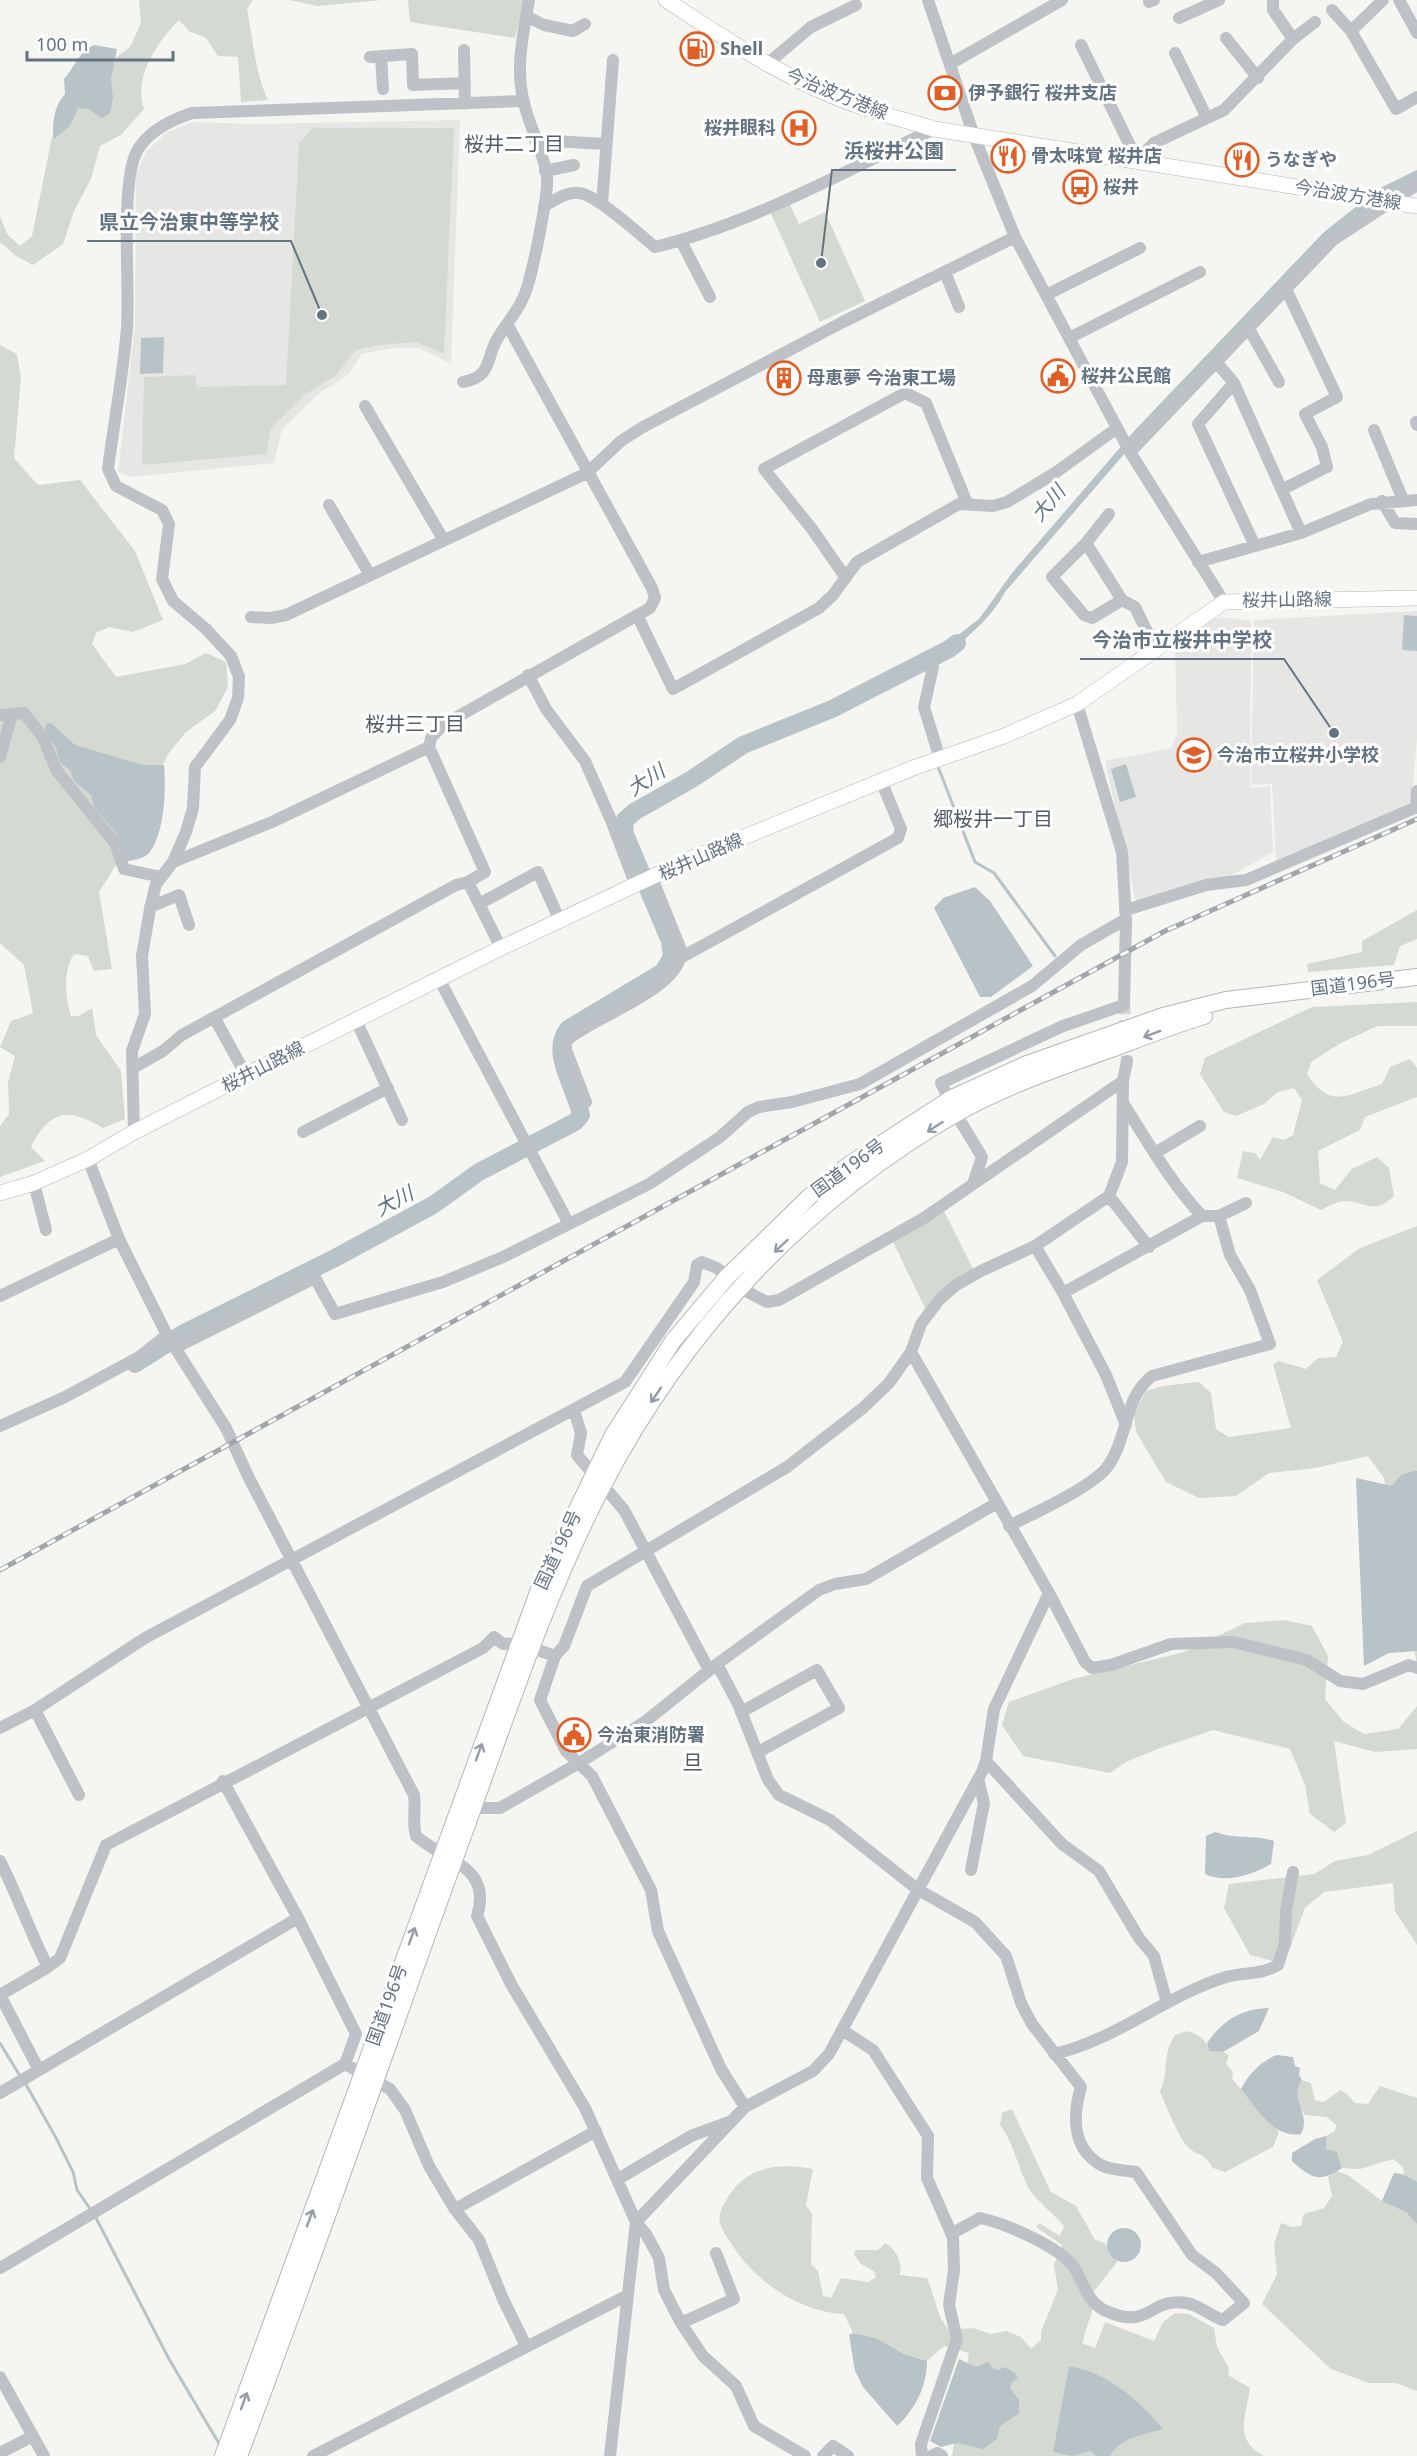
<svg xmlns="http://www.w3.org/2000/svg" width="1417" height="2456" font-family="'Noto Sans','Noto Sans JP',sans-serif">
  <rect width="100%" height="100%" fill="#f5f5f1"/>
  <path fill="#e6e7e5" d="M460 120 451 364 419 348H392L362 354 348 375 321 392 282 429 274 463 132 477 118 472 135 324 136 174 146 152 166 133 192 122 255 124Z
    M1417 611V739L1411 806 1276 861 1272 784 1251 785 1254 620Z
    M1220 617 1251 621 1250 788 1270 786 1273 852 1226 879 1136 902 1105 761 1171 748 1177 734 1175 646 1202 624Z"/>
  <path fill="#d4dad1" d="M139 0H253L247 9C253 39 255 73 268 100L241 102 238 57 218 56 206 38 189 31 179 20C157 42 133 78 144 109L121 135 100 146 91 179 74 211 63 244 33 265 16 256 0 242V216L7 234 20 246 32 236 52 137 65 123 108 64 130 47 141 23Z
    M289 0H382L317 6Z
    M408 0H524L515 38 410 22Z
    M313 128H454L444 354 417 342 378 345 356 350 335 376 306 394 271 428 266 454 142 465 144 377 195 375 197 387 286 385 299 143Z
    M787 198 799 224 825 212 865 301 820 322 768 207Z
    M0 345 17 354 21 378 14 458 38 485 80 480 135 551 163 620 133 632 109 627 96 633 92 644 116 677 185 664 206 653 226 662 228 687 215 711 186 732 168 754 116 865 99 892 112 969 94 971 88 956 74 954C63 970 65 997 71 1016H79L92 1008 96 1035 121 1071 125 1119 103 1128C69 1108 50 1109 31 1147L45 1161 0 1177V1126L9 1114 8 1082 15 1056 0 1047 11 1021 33 1013 24 965 0 943Z
    M1417 910V939L1400 946 1394 965 1308 972 1307 964 1362 952V941Z
    M1417 1002V1026H1377L1339 1044 1311 1062 1307 1074C1331 1110 1346 1095 1382 1084L1390 1067 1410 1059 1417 1068V1097L1365 1117 1360 1130 1318 1151 1320 1183 1335 1190 1352 1169 1377 1157 1389 1168 1394 1196C1373 1216 1367 1201 1344 1201 1337 1201 1327 1207 1321 1210L1283 1192 1237 1178 1243 1151 1255 1153 1260 1160 1273 1137 1284 1140 1293 1135 1302 1100 1294 1088 1278 1092 1264 1104 1236 1116 1224 1112 1200 1074 1205 1058 1312 1007Z
    M944 1211 977 1277 939 1295 925 1308 893 1242Z
    M1417 1226V1665L1384 1478 1368 1456 1315 1468 1269 1473 1236 1496 1199 1498 1166 1482 1136 1432 1134 1414 1146 1391 1162 1386 1199 1382 1211 1393 1216 1429 1229 1437 1291 1428 1273 1364 1279 1361 1306 1369 1318 1358 1336 1357 1343 1342 1317 1280 1360 1248Z
    M1284 1620 1312 1626 1328 1656 1325 1699 1344 1722 1364 1734 1398 1729 1417 1706V1749L1375 1752 1334 1741 1346 1823 1334 1832 1310 1814 1305 1785 1290 1749 1213 1730 1160 1748 1126 1762 1110 1773 1023 1756 1002 1725 1009 1702 1073 1679 1184 1652 1245 1623Z
    M1417 1831V1945L1395 1911 1393 1883 1324 1892 1305 1908 1284 1964 1250 1955 1224 1908 1229 1884 1314 1874 1335 1861 1368 1855Z
    M1187 2031C1199 2035 1206 2038 1209 2051L1223 2052 1229 2055 1226 2064 1233 2072 1232 2079 1279 2132 1273 2147 1225 2172 1213 2168C1201 2149 1199 2158 1188 2147 1181 2142 1163 2100 1160 2091 1170 2070 1161 2057 1175 2035Z
    M1302 2080 1311 2083 1315 2100 1324 2102 1340 2090 1346 2093 1355 2103 1368 2104 1380 2086 1417 2098V2391L1396 2383H1369L1331 2369 1262 2304 1277 2274 1274 2244 1281 2223 1292 2227 1301 2226 1304 2214 1324 2208 1332 2196 1328 2177 1336 2171 1348 2175 1382 2201 1394 2173 1404 2174 1403 2167 1393 2159 1360 2169 1342 2168 1337 2152 1326 2149V2136L1335 2131 1336 2125 1327 2117 1305 2115C1298 2101 1292 2094 1302 2080Z
    M1012 2109 1051 2192 1076 2206 1095 2240 1105 2243 1117 2262 1088 2299 1093 2308 1082 2343 1095 2348 1105 2322 1154 2341 1163 2322 1175 2313 1189 2314 1214 2328 1217 2347 1229 2368 1228 2375 1250 2388C1246 2418 1233 2439 1264 2456H952L969 2353 944 2346 927 2361 904 2354 876 2338 853 2333 844 2314C799 2312 754 2281 731 2243 727 2237 721 2229 720 2223 718 2213 723 2205 728 2197 748 2165 780 2163 813 2169L806 2205 812 2214 811 2264 818 2271 823 2296 831 2298 841 2278 868 2282 876 2277 874 2271 861 2264 854 2255 855 2250H878L885 2243C897 2251 902 2260 900 2275L927 2278C935 2295 936 2316 949 2330L973 2328 991 2334 1006 2331 1021 2337 1031 2349 1041 2340V2332L1058 2289 1054 2265 1062 2245 1036 2227 1039 2223 1060 2236 1064 2226C1057 2217 1032 2196 1029 2189 1017 2166 1015 2145 1000 2125L1002 2113Z"/>
  <path fill="#b8c3c8" d="M94 45 117 49 111 79 113 98 110 113 102 118 88 109 78 108 70 126 54 139C51 124 55 104 65 94L64 79C75 67 79 51 94 45Z
    M1417 170V183L1332 237 1126 452 1005 592C988 624 963 637 941 664L936 659V652L979 619 1012 573 1136 429 1323 233 1378 189Z
    M164 337 163 373 140 374 141 338Z
    M1404 615 1417 616V651L1402 650Z
    M51 723 75 745 143 765H164C166 789 165 831 150 852 145 859 133 860 125 862L117 834 94 807 91 795 74 781 70 770 60 762 56 748 45 733 46 724Z
    M1126 764 1136 797 1120 802 1111 769Z
    M975 887 990 901 1033 966 991 997H980L934 908 943 898Z
    M1414 1471H1417V1651L1389 1653 1364 1666 1356 1478 1392 1486 1401 1475Z
    M1215 1832C1238 1840 1252 1834 1274 1841L1271 1864C1252 1875 1225 1884 1205 1874L1206 1836Z
    M1269 2008 1259 2031 1223 2052 1209 2051 1207 2043C1223 2020 1241 2009 1269 2008Z
    M1277 2055 1293 2057 1295 2066 1300 2068 1299 2075 1302 2080C1288 2099 1312 2113 1301 2134 1274 2139 1257 2109 1241 2089 1248 2075 1262 2060 1277 2055Z
    M1326 2136V2149L1337 2152 1342 2168C1319 2183 1312 2179 1292 2161V2153L1315 2139Z
    M1394 2173 1404 2175 1417 2182V2224L1406 2212 1382 2201Z
    M1107 2245a17 17 0 1 1 34 0a17 17 0 1 1-34 0Z
    M853 2333 876 2338 904 2354 927 2361C927 2386 915 2410 897 2426L863 2387 855 2371 849 2335Z
    M959 2359 976 2367 989 2362 992 2368 998 2370 1005 2367 1015 2373 1018 2379 1013 2381 1010 2388 1019 2400V2413L1000 2426 997 2439 983 2449 957 2443 941 2447 930 2441Z
    M1069 2366C1107 2372 1139 2400 1163 2429 1144 2435 1120 2437 1110 2456H1096L1090 2451 1073 2456 1053 2452Z"/>
  <g fill="none" stroke-linecap="round" stroke-linejoin="round">
    <path stroke="#b8c3c8" stroke-width="3" d="M937 764 975 862 994 873 1055 956
      M0 2043 20 2076
      M24 2081 55 2136 73 2172 77 2190 91 2210
      M95 2216 169 2359 221 2447"/>
    <path stroke="#b8c3c8" stroke-width="18" d="M135 1364 184 1333 335 1258 433 1205 479 1172 575 1122 581 1115C576 1088 549 1053 568 1029L663 972 672 957 670 941 624 832 625 820 634 812 692 779 743 745 832 709 949 649 957 643"/>
    <path stroke="#d1d4d5" stroke-width="12" stroke-dasharray="12 6" stroke-linecap="butt" d="M1124 1002 1127 1061"/>
    <defs>
      <path id="major" d="M666 0C727 40 789 82 859 106 883 115 909 121 934 129L1417 206
        M0 1193 34 1183 88 1159 134 1132 246 1075 501 948 690 859 913 768 1004 736 1077 704 1224 602 1417 598"/>
      <path id="highway" d="M223 2456 541 1584 613 1435 673 1341 727 1277 809 1197 850 1164 952 1098 1027 1064 1163 1016 1226 1000 1417 977
        M239 2456C316 2253 386 2048 460 1844 504 1724 543 1601 602 1487 683 1331 804 1201 957 1113 1007 1085 1063 1066 1117 1047 1146 1036 1174 1025 1204 1016"/>
    </defs>
    <use href="#major" stroke="#b1b5b9" stroke-width="16"/>
    <use href="#highway" stroke="#b3b6b9" stroke-width="18"/>
    <path stroke="#bec1c5" stroke-width="12" d="M928 0 974 136 1015 237 1130 452 1224 602
      M1383 0 1351 31 1396 109 1417 97
      M1399 0 1417 33
      M1149 2 1154 0
      M1332 10 1351 31
      M526 16 544 25 573 31 585 24
      M1179 18 1219 0
      M1226 38 1258 78
      M1293 39 1315 22
      M1081 45 1137 160 1154 143 1224 110 1293 39 1273 10V0
      M464 50 465 104
      M1175 53 1207 118
      M381 56 383 89
      M370 57 412 54 413 85 465 83
      M767 64 811 27 856 5
      M950 64 1062 0
      M535 140 606 144
      M545 171 574 165
      M602 204 613 60
      M544 206C554 201 567 191 579 193 597 195 639 234 655 247 753 223 844 172 934 129
      M681 241 710 297
      M945 272 959 307
      M1046 295 1140 248
      M1249 329 1279 382
      M1069 338 1200 272
      M1217 363 1234 383
      M463 382C494 377 485 356 499 336 507 323 517 312 523 298 531 283 549 193 547 177 544 153 530 128 524 103 515 68 523 35 529 0
      M365 406 443 539
      M1416 422 1417 425
      M1374 430 1403 500
      M1130 452 1333 240 1417 185
      M1283 489 1327 467 1322 447 1305 414 1337 397 1286 289
      M1382 501 1395 523 1417 524
      M329 505 370 575
      M1086 543 1109 514
      M1255 546 1198 424 1234 383 1301 533
      M1198 562 1301 533 1371 504 1417 500
      M846 578 812 529 764 469 905 393 926 403 967 503
      M1122 600 1086 543 1052 577 1084 615 1092 618 1122 600 1135 607 1156 650
      M637 615 673 689 819 608 833 595 857 562 959 504 993 506 1007 502 1055 473 1117 428
      M251 617 271 618 286 615 587 473 621 441 643 427 843 322 1015 237
      M933 667 924 707 940 759
      M528 675 546 709 585 761 611 820 636 886
      M1077 704 1122 852 1126 922 1124 1002
      M0 715 24 713 42 736 57 771 115 843 124 869 161 877
      M0 757 12 714
      M1416 808 1417 791
      M173 862 272 822 429 747
      M479 904 538 872 560 921
      M150 907 179 895 189 925
      M1126 910 1206 885 1246 880 1417 807
      M501 948 468 882 485 872 429 747 431 738 443 725 650 608 655 598 652 588 508 326
      M682 957 898 838 901 829 882 783
      M439 979 569 1224
      M215 1019 246 1075
      M356 1020 402 1120
      M133 1068 163 1051 182 1035 456 885 468 882
      M586 1102 566 1050V1041C592 1017 683 989 681 950L652 878
      M134 1132 132 1051 145 1014 142 956 150 909 156 884 173 862 186 832 193 808 195 767 230 720 238 698 239 677 231 656 206 629 173 601 162 579 169 524 162 510 116 486 108 469C114 422 123 375 127 328 130 287 120 183 137 151 148 131 171 120 192 113L524 101
      M303 1132 388 1088
      M1155 1153 1200 1126
      M88 1159 119 1239 167 1335 226 1428 249 1478 414 1795C416 1810 412 1822 416 1836 444 1861 493 1866 477 1916L511 1984 585 2108 636 2222 646 2234 659 2258 664 2290 681 2323 703 2356 736 2386 754 2426 805 2456
      M34 1183 46 1230
      M973 1184 982 1157 956 1114 941 1083 1063 1026 1124 1005
      M1109 1196 1149 1247
      M1219 1216 1246 1203
      M1035 1246 1063 1293 1202 1216
      M1063 1293 1106 1375 1126 1425
      M0 1296 119 1239
      M175 1348 315 1278 335 1314 443 1282 503 1257 649 1184 720 1137 748 1112 759 1107 792 1102 860 1084 1032 986 1081 945 1126 919
      M911 1352 1049 1593 1085 1662 1092 1668 1111 1665 1171 1644 1233 1642 1307 1660 1340 1681 1363 1684 1409 1665 1417 1668
      M574 1410 581 1433 577 1455 624 1510 709 1670
      M0 1426 65 1397 139 1357 167 1335
      M1009 1526C1034 1513 1093 1487 1108 1466 1128 1438 1124 1397 1152 1376L1270 1344 1250 1290 1230 1255 1219 1216H1202C1170 1182 1148 1142 1123 1103
      M555 1656 564 1646 587 1586 787 1467 863 1408 889 1383 911 1352 921 1324 939 1300 956 1285 981 1271 1035 1246 1109 1196 1122 1162 1123 1081 1127 1061
      M717 1664 739 1706 768 1780 779 1795 830 1820 917 1889 975 1922 1006 1956 1021 2003 1032 2024 1081 2087C1074 2111 1071 2143 1095 2161 1105 2170 1123 2170 1136 2172L1192 2255 1216 2273 1244 2303 1223 2320C1210 2316 1200 2305 1186 2303 1149 2297 1149 2332 1104 2310 1085 2300 1084 2281 1073 2266 1058 2246 1004 2223 980 2218L951 2234
      M35 1710 79 1795
      M741 1712 817 1670 839 1708 758 1752
      M0 1728 35 1710 145 1638 625 1382 694 1282 697 1265 702 1262 717 1268 740 1288 767 1302 779 1300 924 1218 1123 1081
      M986 1761 1062 1844 1099 1871 1139 1938 1154 1956 1167 2003
      M223 1781 298 1918 356 2034 345 2064 390 2089 405 2110 429 2166 454 2208 479 2240 503 2299 526 2346
      M474 1808H500L579 1763 646 1721 717 1664 819 1590 835 1584 866 1579 997 1503
      M0 1861C18 1896 30 1933 48 1967
      M971 1870 984 1803 978 1779
      M0 1995 48 1967 60 1958 106 1845 483 1648 494 1637 503 1644 518 1643 555 1656 540 1700 566 1751 592 1776 651 1890 658 1931 721 2069 745 2107
      M0 1995 39 2070
      M842 2030 873 2050 928 2136 927 2178 953 2237 954 2270 949 2305 957 2339 921 2444 922 2456
      M1054 2054C1116 2040 1165 1996 1226 1977 1244 1972 1262 1975 1278 1965L1285 1942 1286 1911 1293 1872
      M0 2093 298 1918
      M618 2179 691 2136 729 2122
      M455 2209 596 2131
      M0 2268 345 2064
      M681 2323 734 2299 716 2253
      M0 2377 44 2456
      M0 2453 33 2436
      M313 2456 628 2295
      M610 2456 636 2222 745 2107 813 2071 829 2054 982 1772 986 1761 994 1709 1049 1593
      M823 2456 833 2446 848 2456
      M931 2456 937 2453 942 2456"/>
    <use href="#major" stroke="#fff" stroke-width="15"/>
    <use href="#highway" stroke="#fff" stroke-width="16"/>
    <defs>
      <path id="rail" d="M0 1570 1165 931 1417 819"/>
    </defs>
    <use href="#rail" stroke="#a1a6ac" stroke-width="5"/>
    <use href="#rail" stroke="#fff" stroke-width="3" stroke-dasharray="9" stroke-linecap="butt"/>
  </g>
  <defs><path id="oneway-shaft" d="M-6 0H5M1.5-3L5.5 0L1.5 3" fill="none" stroke-width="1.6" stroke-linecap="round" stroke-linejoin="round" transform="scale(1.5)"/></defs>
  <g stroke="#929da8">
    <use href="#oneway-shaft" transform="translate(1152 1034) rotate(160)"/>
    <use href="#oneway-shaft" transform="translate(935 1127) rotate(147)"/>
    <use href="#oneway-shaft" transform="translate(781 1246) rotate(137)"/>
    <use href="#oneway-shaft" transform="translate(656 1395) rotate(124)"/>
    <use href="#oneway-shaft" transform="translate(479 1752) rotate(-70)"/>
    <use href="#oneway-shaft" transform="translate(412 1936) rotate(-70)"/>
    <use href="#oneway-shaft" transform="translate(310 2218) rotate(-70)"/>
    <use href="#oneway-shaft" transform="translate(244 2401) rotate(-70)"/>
  </g>
  <defs>
    <symbol id="fuel-ring" viewBox="-11 -11 22 22"><circle r="9.5" fill="#fff" stroke="#e15e26" stroke-width="1.5"/><path d="M-5.5-6h7V0h2V4h1.3V-2.5L3-4.5l.8-.8L6-3V5H2.5V1h-1V6h-7ZM-4.2-4.7v3.2H.2V-4.7Z" fill="#e15e26"/></symbol>
    <symbol id="bank-ring" viewBox="-11 -11 22 22"><circle r="9.5" fill="#fff" stroke="#e15e26" stroke-width="1.5"/><path d="M-6-4H6V4H-6ZM0-2.3a2.3 2.3 0 1 0 0 4.6a2.3 2.3 0 1 0 0-4.6Z" fill="#e15e26"/></symbol>
    <symbol id="hospital-ring" viewBox="-11 -11 22 22"><circle r="9.5" fill="#fff" stroke="#e15e26" stroke-width="1.5"/><path d="M-5-5h3v3.5h4V-5h3V5h-3V1.5h-4V5h-3Z" fill="#e15e26"/></symbol>
    <symbol id="restaurant-ring" viewBox="-11 -11 22 22"><circle r="9.5" fill="#fff" stroke="#e15e26" stroke-width="1.5"/><path d="M-5-6h1v4h1v-4h1v4h1v-4h1v5L-1.5 .5V6h-2V.5L-5-1ZM5-6V6H3V1.5H1.5Q1.5-4 5-6Z" fill="#e15e26"/></symbol>
    <symbol id="bus-ring" viewBox="-11 -11 22 22"><circle r="9.5" fill="#fff" stroke="#e15e26" stroke-width="1.5"/><path d="M-5-6H5V4H4V6H2V4H-2V6H-4V4H-5ZM-3.5-4V0h7V-4ZM-3.5 1.2v1.5H-2V1.2ZM2 1.2v1.5H3.5V1.2Z" fill="#e15e26"/></symbol>
    <symbol id="civic-ring" viewBox="-11 -11 22 22"><circle r="9.5" fill="#fff" stroke="#e15e26" stroke-width="1.5"/><path d="M-.6-6.5H3V-4.5H.6V-3L4-1V1h2V6H-6V1h2V-1L-.6-3ZM-1.2 2.5V6h2.4V2.5Z" fill="#e15e26"/></symbol>
    <symbol id="building-ring" viewBox="-11 -11 22 22"><circle r="9.5" fill="#fff" stroke="#e15e26" stroke-width="1.5"/><path d="M-4-6H4V6H1V3H-1V6H-4ZM-2.5-4.3h1.7v1.8h-1.7ZM.8-4.3h1.7v1.8H.8ZM-2.5-1h1.7V.8h-1.7ZM.8-1h1.7V.8H.8Z" fill="#e15e26"/></symbol>
    <symbol id="school-ring" viewBox="-11 -11 22 22"><circle r="9.5" fill="#fff" stroke="#e15e26" stroke-width="1.5"/><path d="M0-5L7-2L0 1L-7-2ZM-4 1L0 2.5L4 1V4Q0 6-4 4Z" fill="#e15e26"/></symbol>
  </defs>
  <g fill-rule="evenodd">
    <use href="#fuel-ring" x="678" y="30" width="38" height="38"/>
    <use href="#bank-ring" x="926" y="74" width="38" height="38"/>
    <use href="#hospital-ring" x="780" y="109" width="38" height="38"/>
    <use href="#restaurant-ring" x="989" y="137" width="38" height="38"/>
    <use href="#restaurant-ring" x="1223" y="141" width="38" height="38"/>
    <use href="#bus-ring" x="1061" y="168" width="38" height="38"/>
    <use href="#civic-ring" x="1039" y="357" width="38" height="38"/>
    <use href="#building-ring" x="765" y="359" width="38" height="38"/>
    <use href="#school-ring" x="1175" y="736" width="38" height="38"/>
    <use href="#civic-ring" x="555" y="1716" width="38" height="38"/>
  </g>
  <g text-anchor="middle" stroke-width="6" stroke-linejoin="round" paint-order="stroke">
    <g font-size="18" font-weight="bold" fill="#647382" stroke="#fff" text-anchor="start">
      <text x="720" y="55">Shell</text>
      <text x="968" y="99">伊予銀行 桜井支店</text>
      <text x="776" y="134" text-anchor="end">桜井眼科</text>
      <text x="1031" y="162">骨太味覚 桜井店</text>
      <text x="1265" y="166">うなぎや</text>
      <text x="1103" y="193">桜井</text>
      <text x="1081" y="382">桜井公民館</text>
      <text x="807" y="384">母恵夢 今治東工場</text>
      <text x="1217" y="761">今治市立桜井小学校</text>
      <text x="597" y="1741">今治東消防署</text>
    </g>
    <g font-size="18" fill="#647382" stroke="#fff">
      <text transform="translate(837 94) rotate(22)" y="6">今治波方港線</text>
      <text transform="translate(1348 195) rotate(9)" y="6">今治波方港線</text>
      <text transform="translate(1287 600) rotate(-1)" y="6">桜井山路線</text>
      <text transform="translate(701 857) rotate(-24)" y="6">桜井山路線</text>
      <text transform="translate(1353 984) rotate(-7)" y="6">国道196号</text>
      <text transform="translate(263 1067) rotate(-27)" y="6">桜井山路線</text>
      <text transform="translate(848 1168) rotate(-36)" y="6">国道196号</text>
      <text transform="translate(558 1550) rotate(-65)" y="6">国道196号</text>
      <text transform="translate(387 2005) rotate(-70)" y="6">国道196号</text>
    </g>
    <g font-size="20" fill="#525d67" stroke="#fff">
      <text x="514" y="151">桜井二丁目</text>
      <text x="415" y="731">桜井三丁目</text>
      <text x="993" y="826">郷桜井一丁目</text>
    </g>
    <g font-size="20" font-style="italic" fill="#60757f" stroke="#fff">
      <text transform="translate(1048 503) rotate(-49)" y="7">大川</text>
      <text transform="translate(646 780) rotate(-33)" y="7">大川</text>
      <text transform="translate(394 1201) rotate(-28)" y="7">大川</text>
    </g>
    <g font-size="21" fill="#525d67" stroke="#fff">
      <text x="693" y="1770">旦</text>
    </g>
  </g>
  <path fill="none" stroke="#647382" stroke-width="2" d="M821 263L832 170H956M322 315L291 241H87M1334 733L1284 659H1080"/>
  <g fill="#647382" stroke="#fff" stroke-width="2">
    <circle cx="821" cy="263" r="6"/>
    <circle cx="322" cy="315" r="6"/>
    <circle cx="1334" cy="733" r="6"/>
  </g>
  <g font-size="20" text-anchor="middle" font-weight="bold" fill="#647382" stroke="#fff" stroke-width="6" stroke-linejoin="round" paint-order="stroke">
    <text x="894" y="158">浜桜井公園</text>
    <text x="189" y="229">県立今治東中等学校</text>
    <text x="1182" y="647">今治市立桜井中学校</text>
  </g>
  <path d="M27 51v9h146v-9" fill="none" stroke="#647382" stroke-width="3"/>
  <text x="36" y="51" font-size="18" fill="#647382" stroke="#ffffff" stroke-width="4.5" paint-order="stroke">100 m</text>
</svg>
